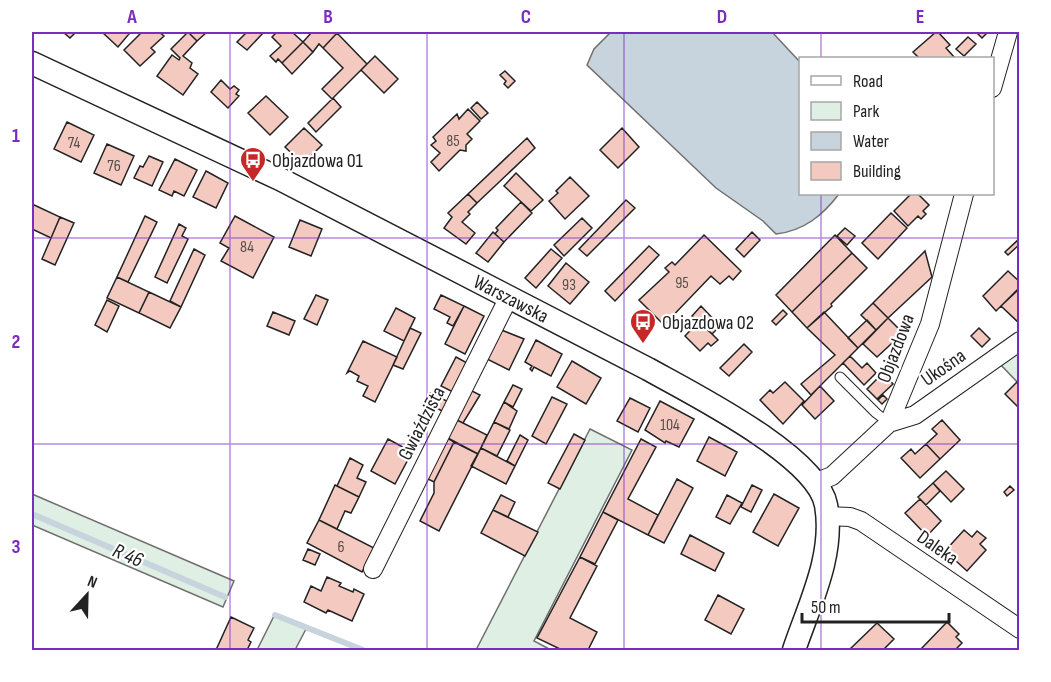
<svg xmlns="http://www.w3.org/2000/svg" width="1051" height="682" font-family="'Sofia Sans Condensed',sans-serif">
  <rect width="100%" height="100%" fill="#fff"/>
  <path fill="#e0efe3" stroke="#6f6f6f" stroke-width="1.5" d="M1019 351V384L1001 365Z
    M590 429 632 450 534 641 551 650H476Z
    M32 494 234 581 223 607 32 525Z
    M274 616 306 629 295 650H257Z"/>
  <path fill="#c7d3dd" stroke="#6f6f6f" stroke-width="1.5" d="M611 32H772L800 62V194H839C823 215 804 231 776 234L763 221 716 188 587 65 594 49Z"/>
  <g fill="none" stroke-linecap="round" stroke-linejoin="round">
    <path stroke="#c7d3dd" stroke-width="6" d="M32 514 225 597
      M275 615 363 650"/>
  </g>
  <path fill="#f3c9c0" stroke="#222" stroke-width="1.5" d="M63 32H76L70 38Z
    M102 32H126L129 34 118 47Z
    M142 32H159L164 36 151 48 155 52 140 66 124 50Z
    M188 32 197 41 183 56 192 63 190 68 198 74 183 95 157 76 172 55 179 60 180 58 171 49Z
    M188 32H207L197 41Z
    M247 32H264L247 50 237 42Z
    M277 32H292L303 42 282 63 278 59 276 62 270 56 281 46 272 37Z
    M312 32H335L337 33 323 48 319 44 313 52 303 42Z
    M936 32H938L950 45 946 48 955 58H919L913 52Z
    M978 32H988L982 38 977 33Z
    M337 33 367 64 332 99 322 89 343 68 323 48Z
    M968 37 976 44 964 56 956 49Z
    M303 42 313 52 292 74 282 63Z
    M375 56 398 79 384 93 361 70Z
    M505 71 515 81 508 88 504 84 506 81 500 75Z
    M221 80 230 89 234 86 239 90 236 94 239 96 228 108 211 92Z
    M266 96 288 117 270 135 248 113Z
    M333 98 341 107 316 132 308 123Z
    M477 102 488 113 481 119 471 108Z
    M468 109 480 121 467 134 472 139 466 145V151L460 150 439 171 431 162 440 153 431 145 436 141 433 137 457 114 459 119Z
    M67 122 94 135 81 162 54 149Z
    M304 128 322 145 303 164 285 147Z
    M622 128 639 147 618 168 600 150Z
    M527 138 535 148 477 203 468 194Z
    M107 144 134 156 121 185 94 173Z
    M149 156 163 162 152 186 134 178 140 166 143 167Z
    M175 159 197 170 184 196 174 191 172 196 159 190Z
    M206 171 228 183 216 208 193 197Z
    M516 173 543 200 531 211 504 186Z
    M570 177 589 196 565 219 549 201 558 193 556 191Z
    M468 194 477 203 468 212 470 214 462 222 475 233 466 244 444 228 452 217 448 213Z
    M911 194H918L929 205 923 211 926 214 921 219 918 216 908 226 894 211Z
    M626 200 635 208 587 256 579 249Z
    M521 202 532 213 504 242 495 234 498 230 496 228Z
    M32 204 60 217 51 238 32 229Z
    M891 213 907 228 878 259 862 243Z
    M145 216 157 222 128 282 117 277Z
    M235 216 274 237 253 278 221 261 229 248 220 243Z
    M60 217 74 223 55 265 42 259Z
    M582 218 592 228 564 256 554 245Z
    M300 220 322 229 311 256 289 247Z
    M179 224 186 228 182 236 188 239 167 283 155 277Z
    M845 228 855 236 847 245 837 236Z
    M493 232 504 242 488 262 476 253Z
    M752 232 760 240 744 257 736 249Z
    M704 235 741 271 733 280 729 276 720 284 711 276 664 325 639 300 669 272 665 268 672 262 675 265Z
    M835 235 852 253 792 312 776 295Z
    M1020 238V244L1008 255 1005 252Z
    M649 246 659 255 615 301 605 291Z
    M194 249 205 255 181 307 170 301Z
    M551 249 562 258 536 288 525 278Z
    M925 251 932 277 888 318 873 303Z
    M852 253 867 268 831 304 832 306 807 328 792 312Z
    M566 263 589 282 570 304 548 286Z
    M1008 271 1020 282V287L996 311 983 296Z
    M117 277 149 292 139 313 107 298Z
    M1020 288V324L1001 306Z
    M149 292 181 307 170 328 139 313Z
    M316 295 328 300 317 325 304 319Z
    M441 295 464 306 453 326 447 323 450 317 434 309Z
    M107 300 119 306 107 332 95 325Z
    M873 303 888 318 876 330 861 315Z
    M464 306 484 316 465 354 445 344Z
    M701 306 720 326 712 334 692 316Z
    M396 308 415 318 404 341 384 331Z
    M783 310 787 314 776 325 772 321Z
    M273 312 295 321 289 335 267 326Z
    M824 312 858 348 811 395 801 384 835 355 807 328Z
    M888 318 903 333 877 357 863 344Z
    M867 320 876 330 858 348 848 338Z
    M699 321 718 340 711 346 708 343 700 351 685 336Z
    M410 328 421 333 403 369 393 365Z
    M979 328 990 339 982 347 971 336Z
    M499 329 524 339 509 370 485 358Z
    M536 340 562 354 551 376 534 367 532 371 530 369 532 366 525 362Z
    M363 341 397 357 375 402 363 396 368 386 357 381 359 376 350 371 347 373Z
    M744 344 752 352 729 376 720 368Z
    M850 356 862 368 867 363 876 373 864 385 843 363Z
    M456 357 469 364 455 393 441 386Z
    M572 361 601 378 586 404 557 387Z
    M883 373 893 384 877 399 867 389Z
    M785 382 804 401 783 424 760 400 770 390 773 393Z
    M1017 382 1020 385V403L1017 406 1005 394Z
    M513 385 522 389 513 407 504 402Z
    M820 386 834 401 815 419 802 405Z
    M468 389 480 395 463 423 453 418Z
    M430 393 449 402 444 412 425 402Z
    M883 395 887 399 882 404 878 400Z
    M552 397 567 404 546 444 532 436Z
    M630 398 650 408 638 432 617 421Z
    M660 401 694 419 679 447 666 441 665 443 645 430Z
    M504 402 517 411 509 429 494 422Z
    M453 418 487 435 478 454 444 436Z
    M942 420 960 440 940 459 926 444 937 434 932 429Z
    M494 422 510 430 497 456 481 448Z
    M574 434 585 440 560 489 548 483Z
    M520 435 528 440 515 466 507 461Z
    M444 436 454 442 434 482 424 477Z
    M709 437 737 452 725 476 697 461Z
    M388 439 412 452 395 484 371 471Z
    M641 439 656 447 628 499 658 515 648 535 603 512Z
    M454 442 478 454 439 531 420 521 434 493V482Z
    M926 444 940 459 920 478 901 458 911 449 915 454Z
    M481 448 515 466 506 484 471 466Z
    M350 458 363 465 357 478 366 482 359 497 337 486Z
    M946 471 964 489 951 502 933 483Z
    M677 479 693 488 664 543 648 535Z
    M933 483 940 491 926 505 918 497Z
    M335 485 359 497 351 513 345 511 337 529 319 520Z
    M752 485 762 490 751 512 741 507Z
    M1010 486 1014 490 1007 496 1004 492Z
    M774 494 799 508 778 546 753 532Z
    M501 495 515 502 508 517 493 510Z
    M727 495 742 503 730 524 716 517Z
    M920 499 941 521 927 536 905 513Z
    M493 510 538 532 525 556 481 533Z
    M603 512 618 520 595 564 580 557Z
    M319 520 374 548 362 572 307 543Z
    M964 530 972 537 977 531 986 538 980 544 986 550 967 571 945 551Z
    M690 535 724 553 715 571 681 554Z
    M308 549 320 554 315 565 303 560Z
    M580 557 597 566 570 618 597 632 588 650H562L537 638Z
    M327 577 341 583 339 586 353 592 354 589 364 594 352 621 328 610 326 613 304 602 311 586 321 591Z
    M718 595 744 609 731 634 705 620Z
    M231 617 254 628 248 640 251 642 247 650H216Z
    M947 622 959 634 956 637 962 643 955 650H920Z
    M877 623 894 639 883 650H849Z"/>
  <g fill="none" stroke-linecap="round" stroke-linejoin="round">
    <defs>
      <path id="service" d="M840 377 876 413 889 423"/>
      <path id="minor" d="M992 88 1008 32
        M889 423 915 415 1020 341
        M814 483 832 476 889 423 930 324 964 194
        M827 516 850 517 861 521 1020 629
        M373 569 509 297"/>
      <g id="tertiary">
        <path id="s1" d="M32 63 280 179 648 369C691 393 817 456 826 505 835 555 809 605 794 650"/>
      </g>
    </defs>
    <use href="#service" stroke="#222" stroke-width="11"/>
    <use href="#minor" stroke="#222" stroke-width="20"/>
    <use href="#tertiary" stroke="#222" stroke-width="25"/>
    <use href="#service" stroke="#fff" stroke-width="9"/>
    <use href="#minor" stroke="#fff" stroke-width="18"/>
    <use href="#tertiary" stroke="#fff" stroke-width="22"/>
  </g>
  <path fill="none" stroke="#7b2cbf" stroke-width="1.5" stroke-opacity="0.55" d="M230 32V650M427 32V650M624 32V650M821 32V58M821 194V650M32 238H1020M32 444H1020"/>
  <defs>
    <symbol id="bus-pin" viewBox="-11 -11 22 30"><path d="M0 17L-7.5 6A9.5 9.5 0 1 1 7.5 6Z" fill="#c62828" stroke="#fff"/><path d="M-5-6H5V4H4V6H2V4H-2V6H-4V4H-5ZM-3.5-4V0h7V-4ZM-3.5 1.2v1.5H-2V1.2ZM2 1.2v1.5H3.5V1.2Z" fill="#fff"/></symbol>
  </defs>
  <g fill-rule="evenodd">
    <use href="#bus-pin" x="238" y="145" width="30" height="40"/>
    <use href="#bus-pin" x="628" y="307" width="30" height="40"/>
  </g>
  <g text-anchor="middle" stroke-width="4.5" stroke-linejoin="round" paint-order="stroke">
    <g font-size="16" fill="#564c4a">
      <text x="453" y="146">85</text>
      <text x="74" y="148">74</text>
      <text x="114" y="171">76</text>
      <text x="247" y="252">84</text>
      <text x="682" y="288">95</text>
      <text x="569" y="290">93</text>
      <text x="670" y="430">104</text>
      <text x="341" y="552">6</text>
    </g>
    <g font-size="20" fill="#222" stroke="#fff" text-anchor="start">
      <text x="272" y="167">Objazdowa 01</text>
      <text x="662" y="329">Objazdowa 02</text>
    </g>
    <g font-size="20" fill="#222" stroke="#fff">
      <text dy="7" stroke="none"><textPath href="#s1" startOffset="534">Warszawska</textPath></text>
      <text transform="translate(895 348) rotate(-69)" y="7">Objazdowa</text>
      <text transform="translate(943 367) rotate(-35)" y="7">Ukośna</text>
      <text transform="translate(421 423) rotate(-63)" y="7">Gwiaździsta</text>
      <text transform="translate(938 547) rotate(35)" y="7">Daleka</text>
    </g>
    <g font-size="21" font-style="italic" fill="#222" stroke="#fff">
      <text transform="translate(128 555) rotate(23)" y="7">R 46</text>
    </g>
  </g>
  <rect width="1051" height="682" fill="none" stroke="#ffffff" stroke-width="66"/>
  <rect x="799" y="57" width="195" height="138" fill="#ffffff" stroke="#a7a7a7" stroke-width="1.5"/>
  <rect x="811" y="76" width="30" height="9" fill="#ffffff" stroke="#a7a7a7" stroke-width="1.5"/>
  <text x="853" y="87" font-size="18" fill="#222222">Road</text>
  <rect x="811" y="102" width="30" height="18" fill="#e0efe3" stroke="#a7a7a7" stroke-width="1.5"/>
  <text x="853" y="117" font-size="18" fill="#222222">Park</text>
  <rect x="811" y="132" width="30" height="18" fill="#c7d3dd" stroke="#a7a7a7" stroke-width="1.5"/>
  <text x="853" y="147" font-size="18" fill="#222222">Water</text>
  <rect x="811" y="162" width="30" height="18" fill="#f3c9c0" stroke="#a7a7a7" stroke-width="1.5"/>
  <text x="853" y="177" font-size="18" fill="#222222">Building</text>
  <g transform="translate(87 595) rotate(22)" stroke="#ffffff" stroke-width="4.5" paint-order="stroke">
  <path d="M0-4.5L10 22L0 15L-10 22Z" fill="#222222"/>
  <text y="-9" font-size="16" font-weight="bold" text-anchor="middle" fill="#222222">N</text>
  </g>
  <path d="M802 613v9h147v-9" fill="none" stroke="#222222" stroke-width="3"/>
  <text x="811" y="613" font-size="18" fill="#222222" stroke="#ffffff" stroke-width="4.5" paint-order="stroke">50 m</text>
  <rect x="33" y="33" width="985" height="616" fill="none" stroke="#7b2cbf" stroke-width="2"/>
  <g font-size="20" text-anchor="middle" font-weight="bold" fill="#7b2cbf">
    <text x="132" y="23">A</text>
    <text x="328" y="23">B</text>
    <text x="526" y="23">C</text>
    <text x="722" y="23">D</text>
    <text x="920" y="23">E</text>
    <text x="16" y="142">1</text>
    <text x="16" y="348">2</text>
    <text x="16" y="553">3</text>
  </g>
</svg>
